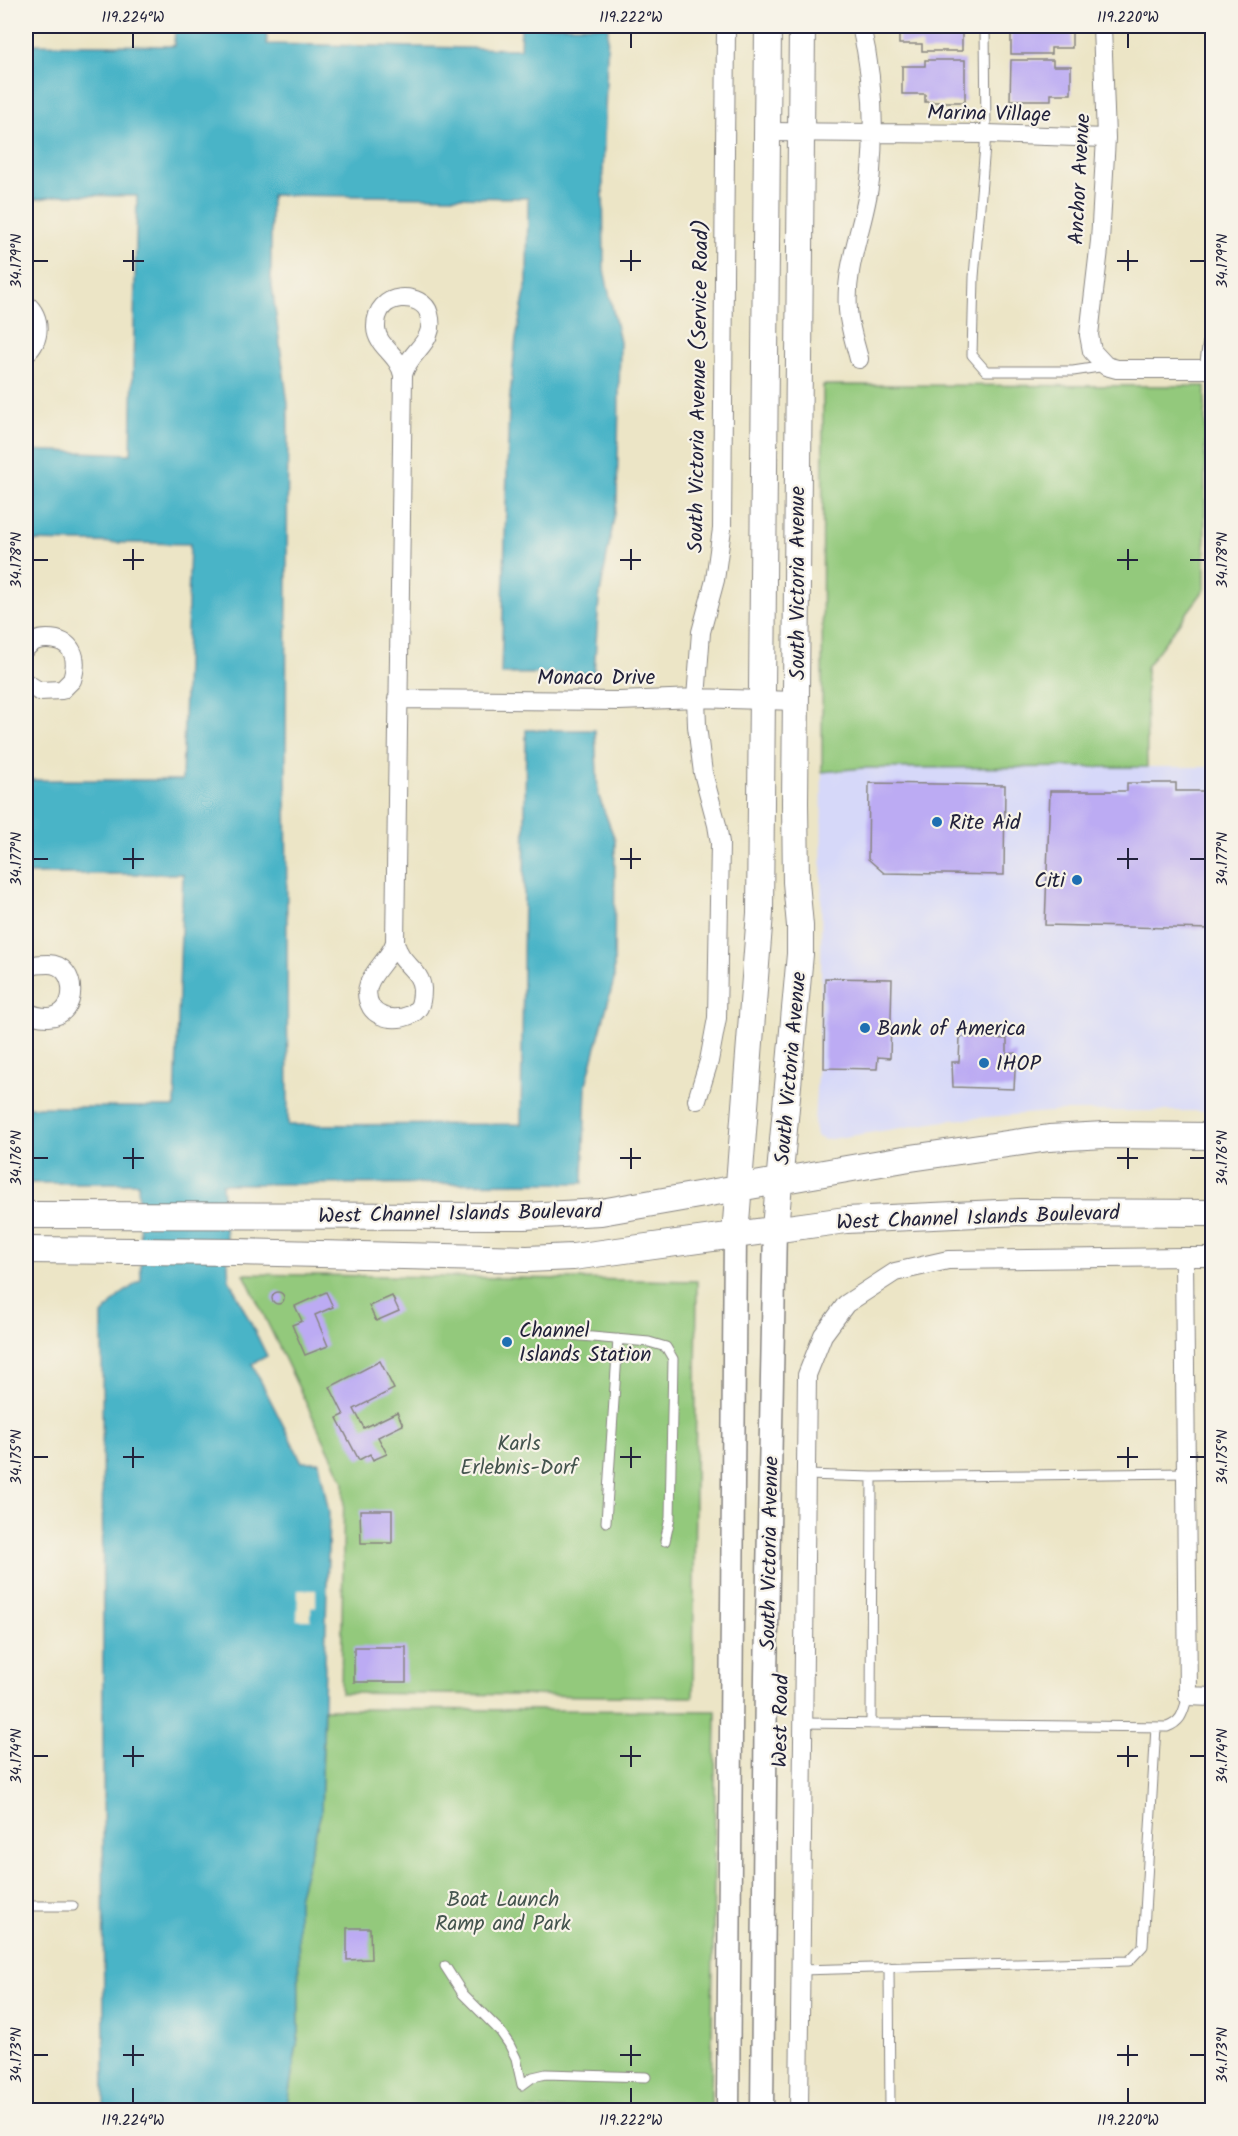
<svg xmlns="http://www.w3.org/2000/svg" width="1238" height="2136" font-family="Kalam,sans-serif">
  <rect width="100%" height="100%" fill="#f7f3e8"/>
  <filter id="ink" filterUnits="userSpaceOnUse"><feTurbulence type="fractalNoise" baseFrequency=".0167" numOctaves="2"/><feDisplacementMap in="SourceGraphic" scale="12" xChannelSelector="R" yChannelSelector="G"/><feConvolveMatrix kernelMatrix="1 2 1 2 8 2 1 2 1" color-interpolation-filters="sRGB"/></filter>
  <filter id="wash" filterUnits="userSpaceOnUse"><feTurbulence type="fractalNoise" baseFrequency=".008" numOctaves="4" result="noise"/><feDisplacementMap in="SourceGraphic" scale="24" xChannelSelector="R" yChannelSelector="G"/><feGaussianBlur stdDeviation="1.35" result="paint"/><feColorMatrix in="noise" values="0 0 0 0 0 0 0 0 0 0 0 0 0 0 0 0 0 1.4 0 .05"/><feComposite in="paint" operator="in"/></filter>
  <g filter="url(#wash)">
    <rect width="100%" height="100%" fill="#ece5c6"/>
    <path fill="#d6d8f9" d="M822 681 866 719 883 767H1212V1111H1062L951 1120 825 1140 816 1136 814 1126 821 1001Z"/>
    <path fill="#93c97b" stroke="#5a765b" stroke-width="1.5" d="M823 385 1205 386V589L1146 667 1147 767 863 768 822 772Z
      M244 1274 697 1281 693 1697 341 1693 344 1482Z
      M324 1709 716 1711 711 2110H286L299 2032 298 1898 321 1813Z"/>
    <path fill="#4ab4c7" stroke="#366b81" stroke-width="1.5" d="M175 26H266L267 44 520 49 521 26H608L603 173 604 270 620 342 617 502 599 599 594 673 501 674 509 405 516 338 527 282 528 198 271 195V279L288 404 286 755 288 1125 521 1124 526 730H595L598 794 615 840 614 980 586 1084 583 1183 222 1184 229 1279 267 1356 252 1364 302 1462H319L329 1513 321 1813 298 1898 299 2032 286 2110H104L102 1315 119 1296 141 1280 138 1183H26V1107H175L183 874H26V780H182L190 544 26 541V450L131 454 137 196 63 195 26 201V44L174 46Z"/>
    <path fill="#ece5c6" d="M298 1590H316V1607H311V1620H297Z"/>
    <g id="blocks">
      <path fill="#bcabf3" d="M899 26H962V51H922V44H899Z
        M1011 26H1072V48H1051V54H1011Z
        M925 60H965V102H925V94H902V66H925Z
        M1011 60H1053V66H1071V94H1051V100H1010Z
        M869 783 1005 785 1004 875 884 873 868 859Z
        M1127 783H1176V791H1212V929L1045 925 1050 791H1127Z
        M825 978 892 979 890 1058 878 1057 877 1069 824 1068Z
        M960 1037 1007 1039V1054L1016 1053 1014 1089 953 1087 952 1062H959Z
        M326 1292 333 1307 315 1315 328 1346 305 1355 292 1325 302 1321 295 1306Z
        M272 1298a6 6 0 1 1 12 0a6 6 0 1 1-12 0Z
        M392 1296 399 1311 376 1321 369 1306Z
        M380 1361 394 1389 354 1409 364 1428 397 1412 403 1425 378 1437 387 1454 373 1460 370 1454 359 1460 337 1418 344 1415 330 1387Z
        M360 1510H392V1543H361Z
        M354 1647H406V1682H354Z
        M347 1928H370L371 1959 347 1960Z"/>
    </g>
  </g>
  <g filter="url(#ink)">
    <use href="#blocks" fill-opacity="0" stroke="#878480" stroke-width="1.5"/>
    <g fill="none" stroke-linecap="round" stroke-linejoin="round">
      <defs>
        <path id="service" d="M985 26 986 134 974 277 972 355 986 371H1073L1106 366
          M1204 369 1209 333 1212 281
          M558 1334 649 1342 666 1347 673 1359 670 1518 665 1541
          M806 1475 872 1477 1186 1473
          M606 1522 618 1339
          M803 1723 1167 1727C1183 1721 1183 1711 1188 1696
          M871 1724 872 1477
          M26 1906H73
          M445 1966 463 1994 500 2031 509 2044 516 2058 522 2085 533 2077 546 2074 646 2077
          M889 1967 890 2110
          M801 1970 1129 1961 1143 1946 1156 1727"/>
        <path id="minor" d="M1102 26 1106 138 1100 241 1089 335 1092 351 1106 366 1117 369H1212
          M767 132 986 134 1106 138
          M26 304C42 316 41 342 26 353
          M859 359C855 343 849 326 848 310 844 262 868 218 871 171 875 123 872 71 861 26
          M26 648C32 641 38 639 47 639 73 639 79 658 72 680L62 690 39 691 26 683
          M397 699 619 701 696 698 796 701
          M395 942 403 375C398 353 377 347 376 328 375 289 424 292 429 314 437 343 409 350 403 375
          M395 942C400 965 421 969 422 989 422 995 422 1001 419 1007 410 1022 380 1022 371 1007 356 980 389 964 395 942Z
          M26 970C33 964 39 964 48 964 79 964 79 1017 48 1017 39 1017 33 1016 26 1011
          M697 1100 709 1061 717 1018 720 843 717 825 703 773 697 726 696 698 701 632 715 580 722 529 726 26
          M1184 1257H1212
          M799 2110 807 1375 823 1335 846 1304 895 1272 948 1260 1184 1257 1188 1696 1212 1697"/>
        <path id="tertiary" d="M728 2110 735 1235
          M762 2110 766 1676 775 1228"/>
        <path id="secondary" d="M26 1215 524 1216 601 1212 904 1159 1049 1138 1105 1135 1212 1136
          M775 1228 800 954V926L796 882 795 803 802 26
          M735 1235 760 913 768 26
          M26 1250 237 1252 527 1259 573 1257 846 1220 1020 1212 1212 1213"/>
      </defs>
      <use href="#service" stroke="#878480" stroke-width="11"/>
      <use href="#minor" stroke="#878480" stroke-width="20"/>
      <use href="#tertiary" stroke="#878480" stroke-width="25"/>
      <use href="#secondary" stroke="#878480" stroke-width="28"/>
      <use href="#service" stroke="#fff" stroke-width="9"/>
      <use href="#minor" stroke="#fff" stroke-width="18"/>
      <use href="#tertiary" stroke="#fff" stroke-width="22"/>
      <use href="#secondary" stroke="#fff" stroke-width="26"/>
    </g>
  </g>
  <path fill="none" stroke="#22223b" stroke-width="2" d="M133 33V48M631 33V48M1128 33V48M133 250V271M631 250V271M1128 250V271M33 261H48M123 261H144M620 261H641M1117 261H1138M1190 261H1205M133 549V570M631 549V570M1128 549V570M33 560H48M123 560H144M620 560H641M1117 560H1138M1190 560H1205M133 848V869M631 848V869M1128 848V869M33 859H48M123 859H144M620 859H641M1117 859H1138M1190 859H1205M133 1148V1169M631 1148V1169M1128 1148V1169M33 1158H48M123 1158H144M620 1158H641M1117 1158H1138M1190 1158H1205M133 1447V1468M631 1447V1468M1128 1447V1468M33 1457H48M123 1457H144M620 1457H641M1117 1457H1138M1190 1457H1205M133 1746V1767M631 1746V1767M1128 1746V1767M33 1756H48M123 1756H144M620 1756H641M1117 1756H1138M1190 1756H1205M133 2045V2066M631 2045V2066M1128 2045V2066M33 2055H48M123 2055H144M620 2055H641M1117 2055H1138M1190 2055H1205M133 2088V2103M631 2088V2103M1128 2088V2103"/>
  <g fill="#1f6fb2" stroke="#f7f3e8" stroke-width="2">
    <circle cx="937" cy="822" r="6"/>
    <circle cx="1077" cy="880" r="6"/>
    <circle cx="865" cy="1028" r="6"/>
    <circle cx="984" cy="1063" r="6"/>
    <circle cx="507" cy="1342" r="6"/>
  </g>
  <g text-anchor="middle" stroke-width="4.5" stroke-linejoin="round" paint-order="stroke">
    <g font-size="21" fill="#22223b" stroke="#f7f3e8">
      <text transform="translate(989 113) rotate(1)" y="7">Marina Village</text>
      <text transform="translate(1079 179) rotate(-87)" y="7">Anchor Avenue</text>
      <text transform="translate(698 386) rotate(-89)" y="7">South Victoria Avenue (Service Road)</text>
      <text transform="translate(797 583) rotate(-90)" y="7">South Victoria Avenue</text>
      <text x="596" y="684">Monaco Drive</text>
      <text transform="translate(790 1068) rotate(-85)" y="7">South Victoria Avenue</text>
      <text transform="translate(460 1213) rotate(-1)" y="7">West Channel Islands Boulevard</text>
      <text transform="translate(978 1217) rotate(-2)" y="7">West Channel Islands Boulevard</text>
      <text transform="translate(769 1553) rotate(-89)" y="7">South Victoria Avenue</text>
      <text transform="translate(780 1721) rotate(-89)" y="7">West Road</text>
    </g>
    <g font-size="21" fill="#22223b" stroke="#f7f3e8" text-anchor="start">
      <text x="949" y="829">Rite Aid</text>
      <text x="1065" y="887" text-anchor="end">Citi</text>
      <text x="877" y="1035">Bank of America</text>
      <text x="996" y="1070">IHOP</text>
      <text x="519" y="1337">Channel<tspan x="519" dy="24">Islands Station</tspan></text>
    </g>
    <g font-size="21" fill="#44544e" stroke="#f7f3e8">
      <text x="519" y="1450">Karls<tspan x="519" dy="24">Erlebnis-Dorf</tspan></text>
      <text x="503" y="1906">Boat Launch<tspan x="503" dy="24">Ramp and Park</tspan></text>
    </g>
  </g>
  <rect width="1238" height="2136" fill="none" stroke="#f7f3e8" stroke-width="66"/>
  <rect x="33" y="33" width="1172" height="2070" fill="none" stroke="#22223b" stroke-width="2"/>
  <g font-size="15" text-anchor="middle" fill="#22223b">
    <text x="133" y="22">119.224°W</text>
    <text x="631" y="22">119.222°W</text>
    <text x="1128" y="22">119.220°W</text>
    <text transform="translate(16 261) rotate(-90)" y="5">34.179°N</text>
    <text transform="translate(1222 261) rotate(-90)" y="5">34.179°N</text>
    <text transform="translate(16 560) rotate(-90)" y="5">34.178°N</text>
    <text transform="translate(1222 560) rotate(-90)" y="5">34.178°N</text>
    <text transform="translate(16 859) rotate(-90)" y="5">34.177°N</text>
    <text transform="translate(1222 859) rotate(-90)" y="5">34.177°N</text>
    <text transform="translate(16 1158) rotate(-90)" y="5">34.176°N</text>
    <text transform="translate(1222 1158) rotate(-90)" y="5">34.176°N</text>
    <text transform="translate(16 1457) rotate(-90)" y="5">34.175°N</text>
    <text transform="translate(1222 1457) rotate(-90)" y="5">34.175°N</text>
    <text transform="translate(16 1756) rotate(-90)" y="5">34.174°N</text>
    <text transform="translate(1222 1756) rotate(-90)" y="5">34.174°N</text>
    <text transform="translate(16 2055) rotate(-90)" y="5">34.173°N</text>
    <text transform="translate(1222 2055) rotate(-90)" y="5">34.173°N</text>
    <text x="133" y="2125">119.224°W</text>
    <text x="631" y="2125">119.222°W</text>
    <text x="1128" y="2125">119.220°W</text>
  </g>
</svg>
